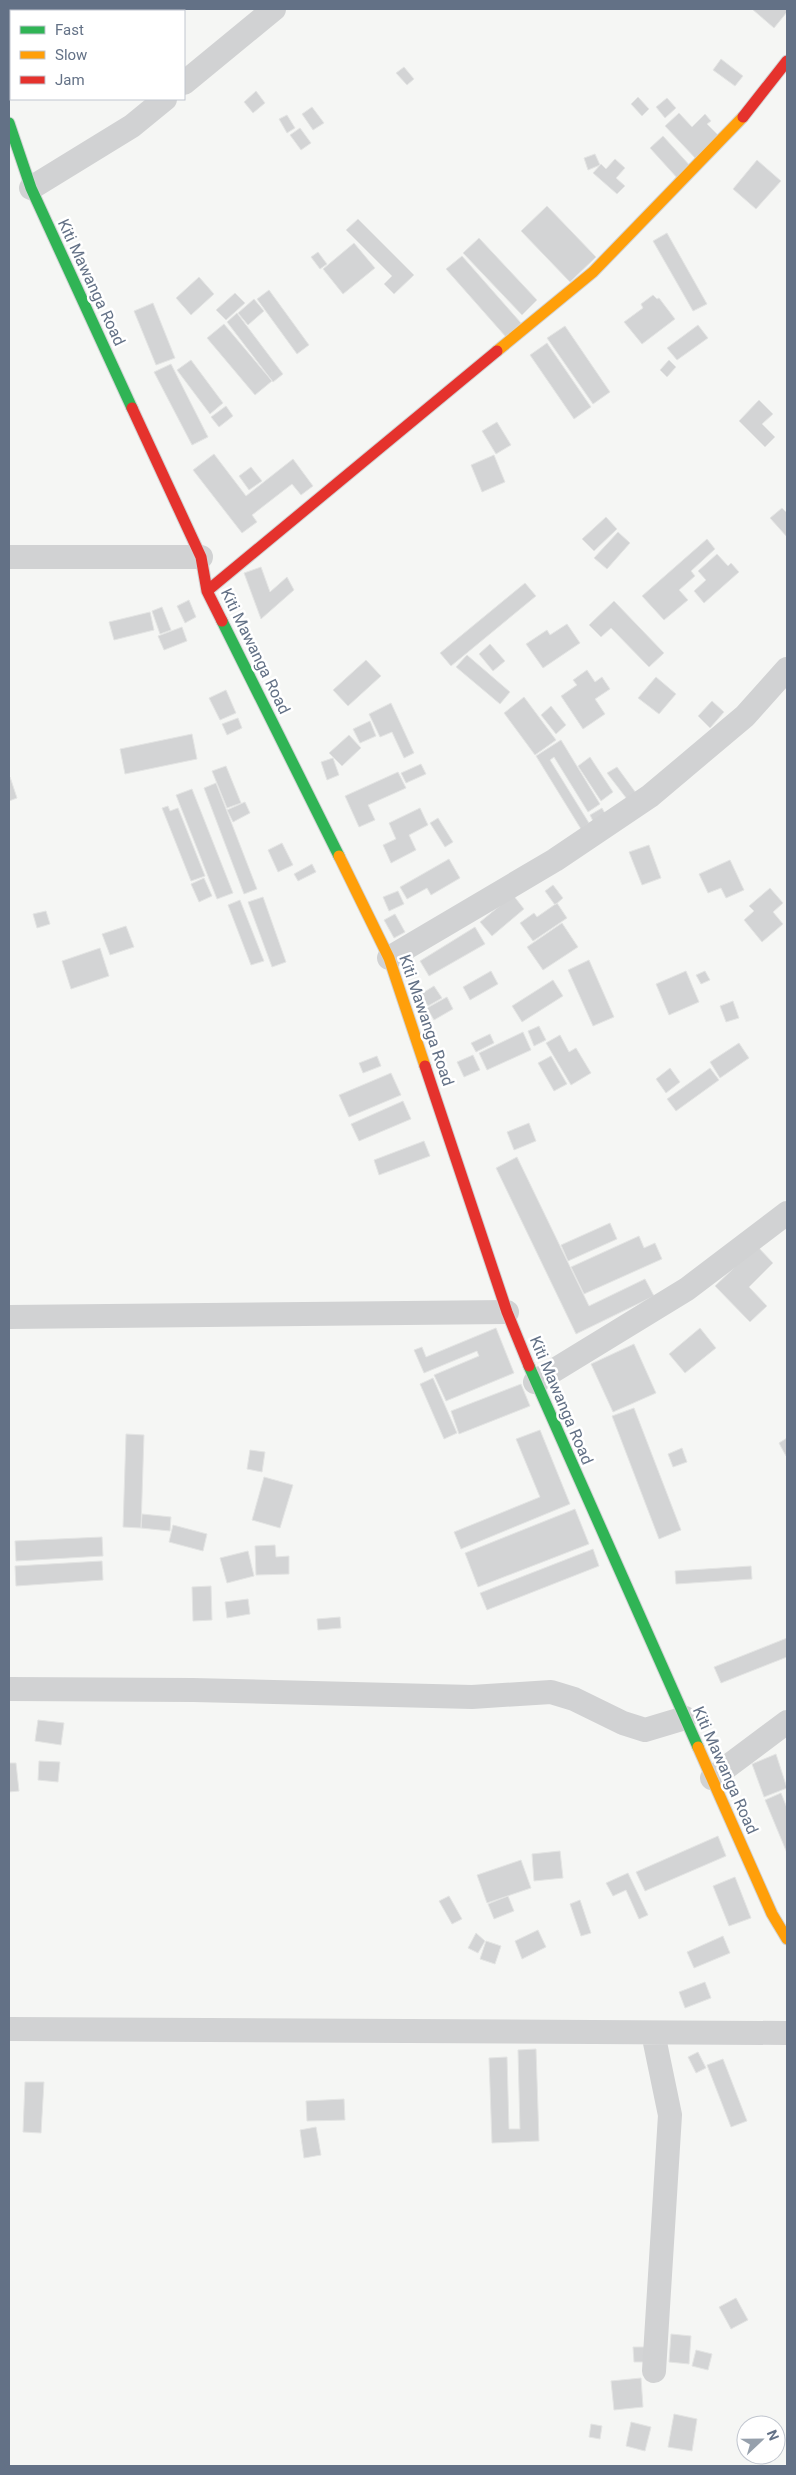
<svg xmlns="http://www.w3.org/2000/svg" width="796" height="2475" font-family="Roboto,sans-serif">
  <rect width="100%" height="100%" fill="#f5f6f4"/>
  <path fill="#d3d4d5" stroke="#e4e5e4" d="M752 9H787V12L774 28Z
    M721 59 743 76 735 86 713 70Z
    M404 67 414 79 407 85 396 73Z
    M256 91 265 103 253 113 244 102Z
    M638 97 649 109 642 116 631 104Z
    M667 98 676 108 665 118 656 107Z
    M312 107 324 123 313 130 302 114Z
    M679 113 692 127 705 114 711 121 707 124 722 139 697 160 665 126Z
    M287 115 295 128 287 133 279 119Z
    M300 128 311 143 301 150 290 135Z
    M663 136 692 168 679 180 650 148Z
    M595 154 600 165 588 170 584 158Z
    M615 159 625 168 616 178 625 186 617 194 593 173 601 164 606 169Z
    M757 160 781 181 756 209 733 189Z
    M547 206 596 257 570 282 521 231Z
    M358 219 414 275 394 294 384 284 392 276 346 230Z
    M667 233 707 304 693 311 653 241Z
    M479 238 537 300 522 315 463 253Z
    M354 243 375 268 343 294 323 269Z
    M318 252 327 264 320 269 311 257Z
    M462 256 521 323 506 337 446 269Z
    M199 277 214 294 191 315 176 298Z
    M269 290 309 345 297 354 257 299Z
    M235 293 245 303 226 320 216 310Z
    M653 295 657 299 659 298 675 319 642 344 624 322 643 308 641 304Z
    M254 299 264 311 248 325 238 313Z
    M153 303 175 358 156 365 134 311Z
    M237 313 283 374 273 382 227 322Z
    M224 324 272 381 255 395 207 338Z
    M698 325 708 338 677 360 667 348Z
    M565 326 610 392 593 404 547 338Z
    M547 343 591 407 574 419 530 355Z
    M191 360 223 403 210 414 177 370Z
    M669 360 676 367 667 377 660 370Z
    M171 364 208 437 192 445 154 372Z
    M759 400 773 414 762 424 775 437 765 447 739 421Z
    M226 406 233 416 219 427 211 417Z
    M497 422 511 445 496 454 482 431Z
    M214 454 246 496 293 459 313 486 301 495 292 484 252 515 257 522 242 533 193 470Z
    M494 455 505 482 482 492 471 465Z
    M251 467 262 481 249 490 239 476Z
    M782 508 787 513V537L770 518Z
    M606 517 617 529 594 551 582 539Z
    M618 532 630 543 607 569 594 558Z
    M707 539 715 549 691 571 695 576 679 590 688 600 664 620 642 596Z
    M717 554 728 566 731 563 739 572 704 603 694 591 706 580 698 571Z
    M261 567 270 592 287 577 294 590 261 619 244 573Z
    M525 583 536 596 451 666 440 653Z
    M189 600 196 617 185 623 177 606Z
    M614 601 664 653 649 667 611 628 601 637 589 625Z
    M162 607 171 630 160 634 152 611Z
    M150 612 154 630 114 640 109 622Z
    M567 624 580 643 543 668 526 644 547 630 550 635Z
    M182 627 187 641 164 650 158 636Z
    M490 644 505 661 493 671 479 654Z
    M467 655 510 692 500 704 456 667Z
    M366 660 381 676 348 706 333 690Z
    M587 670 595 682 602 677 610 689 595 699 605 714 583 729 561 696 577 685 573 680Z
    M656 677 676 694 659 714 638 698Z
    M226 690 236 713 220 720 209 698Z
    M524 697 556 740 535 755 504 713Z
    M712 701 724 712 710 728 698 716Z
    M391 703 414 753 404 758 392 732 380 737 369 714Z
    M551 706 566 725 556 734 541 715Z
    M238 718 242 728 227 735 222 724Z
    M370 721 376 736 360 743 353 729Z
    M192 734 197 759 125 774 120 749Z
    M349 735 361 748 342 766 329 753Z
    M561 740 600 804 588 812 554 757 550 760 589 823 581 829 536 756Z
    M590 757 613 792 601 801 578 766Z
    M333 758 339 775 327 780 321 762Z
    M421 764 426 774 406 783 401 773Z
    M226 766 241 803 227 808 212 771Z
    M617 767 636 793 627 799 607 773Z
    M398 772 406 788 368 805 375 820 359 827 345 796Z
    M10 777 17 798 9 801V778Z
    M216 783 257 889 244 894 204 788Z
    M192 789 233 893 217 899 176 795Z
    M245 802 250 813 233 822 227 810Z
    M168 806 170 811 178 808 205 876 191 881 162 808Z
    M420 808 428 825 409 835 416 850 391 863 383 845 396 839 389 823Z
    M602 808 608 819 595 825 590 815Z
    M438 818 453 842 445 847 430 823Z
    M282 843 293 865 278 872 268 850Z
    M649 845 661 878 642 885 629 852Z
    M449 859 460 878 431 895 427 888 407 899 400 887Z
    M730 860 744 890 726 898 721 888 708 893 699 874Z
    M312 864 316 872 298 881 294 874Z
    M204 878 212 896 199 902 191 884Z
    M553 885 563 898 555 905 545 891Z
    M770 888 783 903 773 912 783 924 762 942 744 920 754 911 749 906Z
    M398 891 404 904 389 911 383 897Z
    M513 895 524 909 492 936 480 922Z
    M263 897 286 962 272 967 248 902Z
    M240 900 264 961 251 965 228 905Z
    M557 903 567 918 533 941 520 923 534 913 537 917Z
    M46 911 50 924 37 928 33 914Z
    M395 914 405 932 394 938 384 920Z
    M562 923 578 947 543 970 527 947Z
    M126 926 134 947 110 955 102 934Z
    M475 927 485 944 429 976 420 961Z
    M100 948 109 976 71 989 62 961Z
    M589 960 614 1017 593 1026 568 970Z
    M491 971 498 984 470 1000 463 987Z
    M686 971 699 1002 669 1015 656 984Z
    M705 971 710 980 701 984 696 975Z
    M553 980 563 996 522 1022 512 1006Z
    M434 986 442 998 428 1006 421 994Z
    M447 997 453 1009 434 1020 427 1008Z
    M733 1001 739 1018 726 1022 720 1006Z
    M539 1026 546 1040 534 1046 528 1031Z
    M523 1032 531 1050 487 1070 479 1053Z
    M490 1034 494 1043 476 1052 471 1043Z
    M560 1035 569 1052 576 1048 591 1073 571 1085 546 1043Z
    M739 1043 749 1058 720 1078 710 1062Z
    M473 1055 480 1070 464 1077 457 1062Z
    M377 1056 381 1066 363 1073 359 1063Z
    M551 1056 567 1084 554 1091 538 1063Z
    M670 1068 680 1082 666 1093 656 1079Z
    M710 1068 719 1080 676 1111 667 1099Z
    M391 1073 401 1095 349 1117 339 1095Z
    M403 1101 411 1119 359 1141 351 1124Z
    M529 1123 536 1141 514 1150 507 1132Z
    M424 1141 430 1156 379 1175 374 1160Z
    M517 1157 589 1306 645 1279 654 1296 576 1334 496 1168Z
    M610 1223 617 1239 568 1261 561 1245Z
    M639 1236 644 1248 655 1243 662 1259 584 1294 571 1267Z
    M757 1246 773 1263 749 1287 767 1306 750 1322 715 1286Z
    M496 1328 514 1373 446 1401 434 1375 479 1356 477 1351 424 1373 414 1350 422 1347 426 1357Z
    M700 1328 716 1348 685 1373 669 1354Z
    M634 1344 656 1393 613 1412 591 1364Z
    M433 1378 457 1433 444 1439 420 1384Z
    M521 1384 530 1406 459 1434 451 1411Z
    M634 1408 681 1530 659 1539 612 1416Z
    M540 1430 570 1504 461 1549 454 1532 540 1497 516 1439Z
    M126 1434 144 1435 141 1528 123 1527Z
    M787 1438V1456H786L779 1443Z
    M682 1448 687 1462 673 1467 668 1454Z
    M250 1450 265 1452 262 1472 247 1469Z
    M264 1477 293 1485 280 1528 252 1520Z
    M575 1509 589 1544 478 1587 465 1553Z
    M142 1514 171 1517 170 1531 141 1528Z
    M173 1525 207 1534 203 1551 169 1542Z
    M102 1537 103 1556 16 1561 15 1541Z
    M275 1545 276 1557 289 1556V1574L256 1575 255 1546Z
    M593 1549 599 1566 487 1610 480 1593Z
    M248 1551 254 1576 227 1583 220 1558Z
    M102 1561 103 1580 16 1586 15 1566Z
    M751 1566 752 1579 676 1584 675 1571Z
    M211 1586 212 1620 193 1621 192 1587Z
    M248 1599 250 1614 227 1618 225 1602Z
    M340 1617 341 1628 318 1630 317 1619Z
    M787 1638V1657L721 1683 714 1667Z
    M38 1720 64 1723 61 1745 35 1741Z
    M776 1754 787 1788 764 1797 752 1764Z
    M39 1761 60 1762 58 1782 38 1780Z
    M9 1763H16L19 1791 9 1792Z
    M781 1793 787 1808V1853L765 1800Z
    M718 1836 726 1856 645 1891 636 1872Z
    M560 1851 563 1878 534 1881 532 1854Z
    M521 1860 531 1888 487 1903 477 1875Z
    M628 1873 648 1915 639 1919 626 1890 613 1896 606 1883Z
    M735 1877 751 1918 729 1926 713 1886Z
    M449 1896 462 1919 452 1924 439 1901Z
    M508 1896 514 1911 494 1919 488 1904Z
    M580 1900 591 1933 581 1936 570 1904Z
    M538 1930 546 1947 522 1959 515 1941Z
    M476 1933 485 1941 478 1953 468 1948Z
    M723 1936 730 1953 694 1968 687 1952Z
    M486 1941 501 1946 495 1964 480 1959Z
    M705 1982 711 1998 685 2008 679 1992Z
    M536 2049 539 2141 492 2143 489 2058 507 2057 509 2129H520L518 2050Z
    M698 2052 706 2068 696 2073 688 2057Z
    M723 2059 747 2121 731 2127 707 2065Z
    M25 2082H44L41 2133 23 2132Z
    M344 2099 345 2120 307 2121 306 2101Z
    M316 2127 321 2155 304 2158 300 2130Z
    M736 2298 748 2320 731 2329 719 2307Z
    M671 2334 691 2336 689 2364 669 2362Z
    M633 2347H648L649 2362H634Z
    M696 2350 712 2354 708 2370 692 2366Z
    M641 2378 643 2407 614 2410 611 2381Z
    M674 2414 697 2419 692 2451 668 2447Z
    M631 2422 651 2427 645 2451 626 2446Z
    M591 2424 602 2426 600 2439 589 2437Z"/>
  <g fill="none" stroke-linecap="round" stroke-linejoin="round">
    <defs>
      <path id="fast" d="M9 123 31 188 132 408
        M222 621 339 856
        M529 1366 698 1747"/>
      <path id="slow" d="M497 351 593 272 743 117
        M339 856 389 958 425 1066
        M698 1747 772 1914 787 1939"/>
      <path id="jam" d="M743 117 787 61
        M132 408 201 557 207 591 222 621
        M207 591 497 351
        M425 1066 507 1312 529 1366"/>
    </defs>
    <use href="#fast" stroke="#d1d3d4" stroke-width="13"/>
    <use href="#slow" stroke="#d1d3d4" stroke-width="13"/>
    <use href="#jam" stroke="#d1d3d4" stroke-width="13"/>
    <path stroke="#d1d2d3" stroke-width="24" d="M184 83 274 9
      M31 188 132 126 165 99
      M9 557H201
      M389 958 555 860 650 796 745 716 787 669
      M9 1317 507 1312
      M535 1382 687 1289 787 1213
      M9 1689 193 1690 472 1697 551 1692 574 1699 623 1723 645 1730 685 1718
      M712 1778 787 1722
      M9 2029 787 2033
      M653 2033 670 2115 654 2371"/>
    <use href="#fast" stroke="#30b455" stroke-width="11"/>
    <use href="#slow" stroke="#ff9f0a" stroke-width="11"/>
    <use href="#jam" stroke="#e5322d" stroke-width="11"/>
  </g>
  <g text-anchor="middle" stroke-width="5" stroke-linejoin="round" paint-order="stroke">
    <g font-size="16" fill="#637186" stroke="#fff">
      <text transform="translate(92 282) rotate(65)" y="6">Kiti Mawanga Road</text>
      <text transform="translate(256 651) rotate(64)" y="6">Kiti Mawanga Road</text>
      <text transform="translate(427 1020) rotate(71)" y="6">Kiti Mawanga Road</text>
      <text transform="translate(562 1400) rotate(67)" y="6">Kiti Mawanga Road</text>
      <text transform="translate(726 1770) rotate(66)" y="6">Kiti Mawanga Road</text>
    </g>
  </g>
  <rect width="796" height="2475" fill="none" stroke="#637186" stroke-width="20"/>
  <rect x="10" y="10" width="175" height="90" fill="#ffffff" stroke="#c1c6cf"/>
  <rect x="20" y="26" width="25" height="8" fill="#30b455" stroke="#c1c6cf"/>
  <text x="55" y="35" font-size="15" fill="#637186">Fast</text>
  <rect x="20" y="51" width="25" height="8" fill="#ff9f0a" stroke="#c1c6cf"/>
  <text x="55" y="60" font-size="15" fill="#637186">Slow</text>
  <rect x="20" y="76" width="25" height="8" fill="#e5322d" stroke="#c1c6cf"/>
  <text x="55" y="85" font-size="15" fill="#637186">Jam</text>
  <g transform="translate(761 2440) rotate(68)"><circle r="24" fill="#ffffff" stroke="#c1c6cf"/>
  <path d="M0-4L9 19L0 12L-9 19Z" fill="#96a0ac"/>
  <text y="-8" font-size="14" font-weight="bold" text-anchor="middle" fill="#637186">N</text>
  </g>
</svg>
